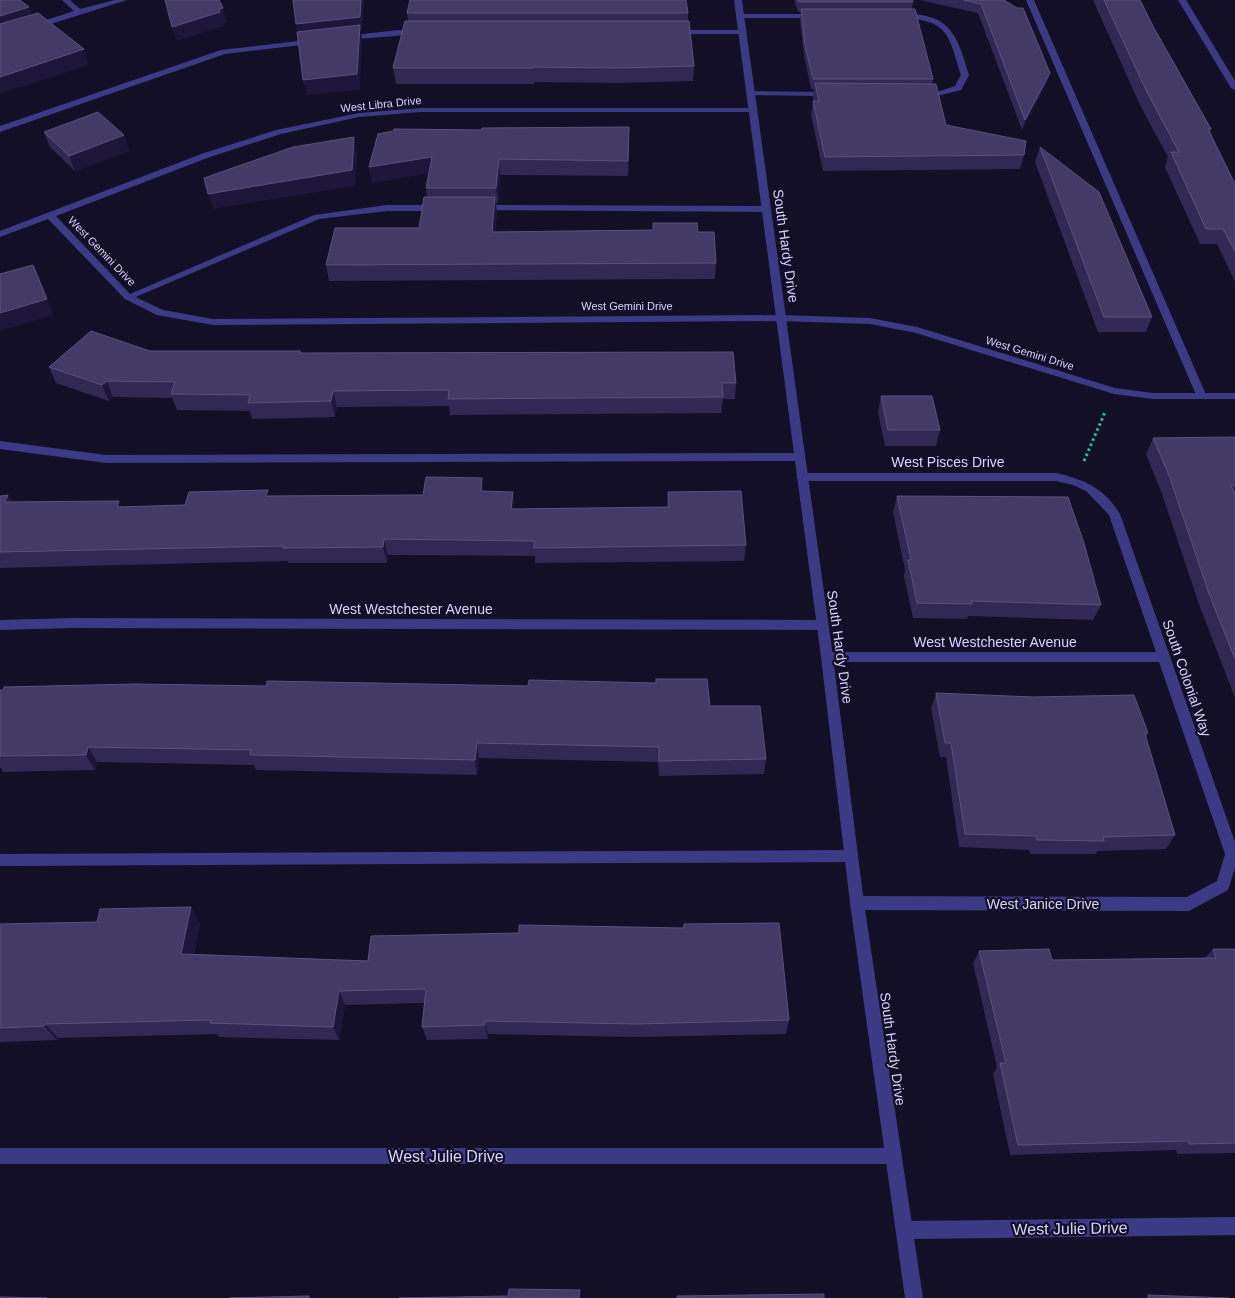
<svg xmlns="http://www.w3.org/2000/svg" width="1235" height="1298" font-family="Arial,sans-serif">
  <rect width="100%" height="100%" fill="#130f26"/>
  <g fill="none" stroke-linecap="round" stroke-linejoin="round">
    <path stroke="#2fb8b0" stroke-width="3" stroke-dasharray="2.5 3" stroke-linecap="butt" d="M1084 461 1105 412"/>
    <path fill="#3d3a85" fill-rule="evenodd" d="M1026 0H1034L1207 397 1206 399H1198L1197 397Z
      M399 30H418L422 32C418 35 356 39 345 40L341 38 345 36Z
      M672 30H743L747 32 743 34H672Z
      M316 39 320 41 319 43 225 54 0 132V126L221 50Z
      M387 205H438L443 208 438 211H387L319 219 131 299H125L123 297 314 215Z
      M480 205 765 206 770 209 765 212 477 210 475 208Z
      M0 441 106 455 799 453 804 457 799 461 106 463 0 449Z
      M851 850 856 852 858 856 856 860 851 862 0 866V854Z"/>
    <path fill="#3d3a85" fill-rule="evenodd" d="M62 0H70L80 9 115 0H127L0 40V35L74 11Z
      M1178 0H1186L1235 81V90L1231 88Z
      M738 14H816L820 16 816 18H738Z
      M898 14C907 13 917 14 926 16 956 22 961 50 969 75L961 90 937 96H919V92H937L955 86 961 75C948 34 949 20 901 18H898Z
      M748 91 829 92 833 94 829 96 751 95H748Z
      M421 108H754L758 110 754 112H421L359 117 281 134 210 157 56 216 131 295 163 310 213 319 780 315 870 318 917 327 1115 388 1153 393H1235V399H1153L1114 394 916 333 870 324 780 321 213 325 157 315 125 299 48 219 0 237V231L204 153 276 130 359 113Z
      M802 473H1056C1084 479 1105 489 1120 514L1235 842V868L1228 890 1189 911 857 910 852 908 850 903 852 898 857 896 1187 897 1217 881 1225 854 1159 662H827L823 661 821 657 823 653 827 652H1156L1109 515 1086 491 1073 485 1056 481H802L796 477Z
      M71 618 822 620 826 622 828 625 826 628 822 630 71 628 0 630V620Z
      M0 1148H893L899 1150 901 1156 899 1162 893 1164H0Z
      M1235 1217V1235L905 1239 899 1236 896 1230 899 1224 905 1221Z"/>
    <path fill="#3d3a85" fill-rule="evenodd" d="M734 0H742L833 657 864 903 923 1298H905L850 903 821 657Z"/>
  </g>
  <path fill="#312854" d="M794 0H912L913 2 912 9 933 79 932 84 946 125 1024 155 1020 169 823 171 811 115 813 101H814L813 97 814 89H811L804 55 800 20 801 12H798Z
    M919 0H1004L1047 83 1022 130 978 13Z
    M1093 0H1140L1154 28 1211 129 1210 132 1235 184V282L1217 244H1200L1165 167 1168 157 1140 105Z
    M407 13H688V21L694 66 693 81 617 83 534 82V84H396L393 68 408 21Z
    M44 132 124 135 129 151 75 171 50 147Z
    M629 142 628 176 500 175 498 203H496L497 213 495 232H698L716 263 715 279 329 281 326 265 419 228 427 197 426 188 429 173 372 183 369 167Z
    M1040 147 1152 317 1146 332H1098L1035 162Z
    M150 351H300L301 353 736 383 735 399H723L721 413 450 415 449 406 337 407 335 417 252 419 250 411 177 410 172 398 113 397 109 401 56 383 49 367Z
    M881 396 940 430 936 446H885L878 412Z
    M1235 437V698L1200 607 1162 494 1146 454 1153 438Z
    M484 491 513 492 514 509 667 507 668 492 746 545 744 561 535 563V556L388 555 387 563H288V561L0 568V496L8 495 12 502 121 507 185 505 269 496 423 495Z
    M897 496 1101 605 1093 620 968 616 967 619 913 618 904 576 905 570 893 512Z
    M0 690 710 706 766 759 764 774 659 776 658 762 479 758 477 775 256 770 254 765 97 762 95 770 3 772 0 767Z
    M936 693 1148 733 1146 737 1175 835 1166 849 1098 851 1095 854H1030L1029 850 959 847 946 757H940L931 708Z
    M200 923 194 954 368 961 519 933 683 928 684 924 789 1020 786 1034 635 1037 488 1034V1039L427 1040 422 1027 424 1003 345 1005 339 1040 219 1037 217 1034 58 1038 57 1040 0 1042V924Z
    M1213 949H1235V1153L1177 1154 1176 1150 1010 1155 993 1074 997 1067 973 963 979 951 1052 960 1205 958Z"/>
  <path fill="#1d163a" d="M361 0H364L362 32H361L362 40 360 90 307 95 303 80 299 40 296 24Z
    M29 7 34 22 0 33V16Z
    M223 8 227 23H223L224 26 177 41 172 27 219 9Z
    M84 49 89 65 0 94V77Z
    M1050 73 1047 83 1022 130 1025 120Z
    M124 135 129 151 75 171 69 156Z
    M354 137 357 153 355 186 213 209 208 194Z
    M432 157 434 172 372 183 369 167Z
    M499 159 500 175 498 203 496 188Z
    M495 197 497 213 493 248 492 232Z
    M47 299 54 315 0 331V313Z
    M107 381 113 397 109 401 102 385Z
    M333 391 337 407 335 417 331 401Z
    M482 478 484 494 481 491Z
    M513 492 514 507 513 525 511 509Z
    M8 495 16 511 5 502Z
    M119 501 126 517 117 507Z
    M384 539 388 555 387 563 383 547Z
    M477 743 479 758 477 775 475 760Z
    M88 747 97 762 95 770 86 755Z
    M191 907 200 923 191 969 181 954Z
    M339 991 345 1005 339 1040 333 1027Z
    M485 1021 488 1034V1039L485 1025Z
    M45 1024 58 1038 57 1040 44 1026Z"/>
  <path fill="#433a66" stroke="#5a527e" d="M0 0H20L29 7 0 16Z
    M165 0H219L223 8 219 9 220 12 172 27Z
    M293 0H361L360 17 296 24Z
    M410 0H686L688 13H407Z
    M798 0H912L913 2H799Z
    M964 0H1004L1017 8H1023L1050 73 1025 120 981 4Z
    M1104 0H1140L1154 28 1211 129H1208L1235 184V252L1223 229H1206L1171 152H1179L1146 90Z
    M801 9H915L933 79H813L805 45Z
    M38 13 84 49 0 77V24Z
    M405 21H689L694 66 617 68 533 67V68H393Z
    M360 25 357 74 303 80 297 32Z
    M815 83 936 84 946 125 1026 141 1024 155 825 157 813 101H819Z
    M98 112 124 135 69 156 44 132Z
    M629 127 628 161 499 159 496 188H426L432 157 369 167 378 134 394 131V129L481 130 482 128Z
    M354 137 352 170 208 194 204 178 293 147Z
    M1040 147 1099 192 1152 317H1104Z
    M424 197H495L492 232 653 230V223H697L698 232H714L716 263 326 265 335 228H419Z
    M33 265 47 299 0 313V274Z
    M91 331 150 351H300V353L733 352 736 383H722L723 397 448 399 449 390 333 391 331 401 248 403 250 395 171 394 175 382 107 381 102 385 49 367Z
    M881 396H932L940 430H888Z
    M1235 437V485H1231L1235 495V659L1208 591 1170 478 1153 438Z
    M426 477 482 478 481 491 513 492 511 509 669 507 668 492 741 491 746 545 534 548V541L384 539 383 547 283 548 284 546 0 552V496L8 495 5 502 119 501 117 507 185 505 189 492 268 490 266 496 423 495Z
    M897 496 1068 497 1084 543 1101 605 972 601V604L917 603 908 560H911Z
    M656 679H707L710 706H760L766 759 659 761V747L477 743 475 760 250 755 251 750 88 747 86 755 0 756V690H3L4 687 135 684 266 686 267 681 528 686 529 680 656 683Z
    M936 693 1033 697 1134 695 1148 733 1145 734 1175 835 1103 837 1104 841 1037 840 1036 836 965 834 951 743H945Z
    M191 907 181 954 368 961 371 936 519 933V925L684 928V924L779 923 789 1020 636 1024 485 1021V1025L422 1027 426 989 339 991 333 1027 210 1023 211 1020 45 1024 44 1026 0 1028V924L97 922 100 909Z
    M1049 949 1052 960 1216 958 1213 949H1235V1143L1189 1144 1188 1141 1018 1145 1000 1063H1006L979 951Z
    M509 1289 580 1290 579 1298H399L508 1296Z
    M824 1294V1298H677V1296Z
    M1148 1295 1229 1298H1148Z
    M309 1296V1298H229Z
    M0 1297 47 1298H0Z"/>
  <g text-anchor="middle" stroke-width="4.5" stroke-linejoin="round" paint-order="stroke">
    <g font-size="11" fill="#d9d4ff" stroke="#130f26">
      <text transform="translate(381 104) rotate(-6)" y="4">West Libra Drive</text>
      <text transform="translate(102 251) rotate(46)" y="4">West Gemini Drive</text>
      <text x="627" y="310">West Gemini Drive</text>
      <text transform="translate(1030 353) rotate(17)" y="4">West Gemini Drive</text>
    </g>
    <g font-size="14" fill="#d9d4ff" stroke="#130f26">
      <text transform="translate(786 246) rotate(82)" y="5">South Hardy Drive</text>
      <text x="948" y="467">West Pisces Drive</text>
      <text x="411" y="614">West Westchester Avenue</text>
      <text x="995" y="647">West Westchester Avenue</text>
      <text transform="translate(840 647) rotate(82)" y="5">South Hardy Drive</text>
      <text transform="translate(1187 678) rotate(71)" y="5">South Colonial Way</text>
      <text x="1043" y="909">West Janice Drive</text>
      <text transform="translate(893 1049) rotate(82)" y="5">South Hardy Drive</text>
    </g>
    <g font-size="16" fill="#d9d4ff" stroke="#130f26">
      <text x="446" y="1162">West Julie Drive</text>
      <text transform="translate(1070 1228) rotate(-1)" y="6">West Julie Drive</text>
    </g>
  </g>
</svg>
